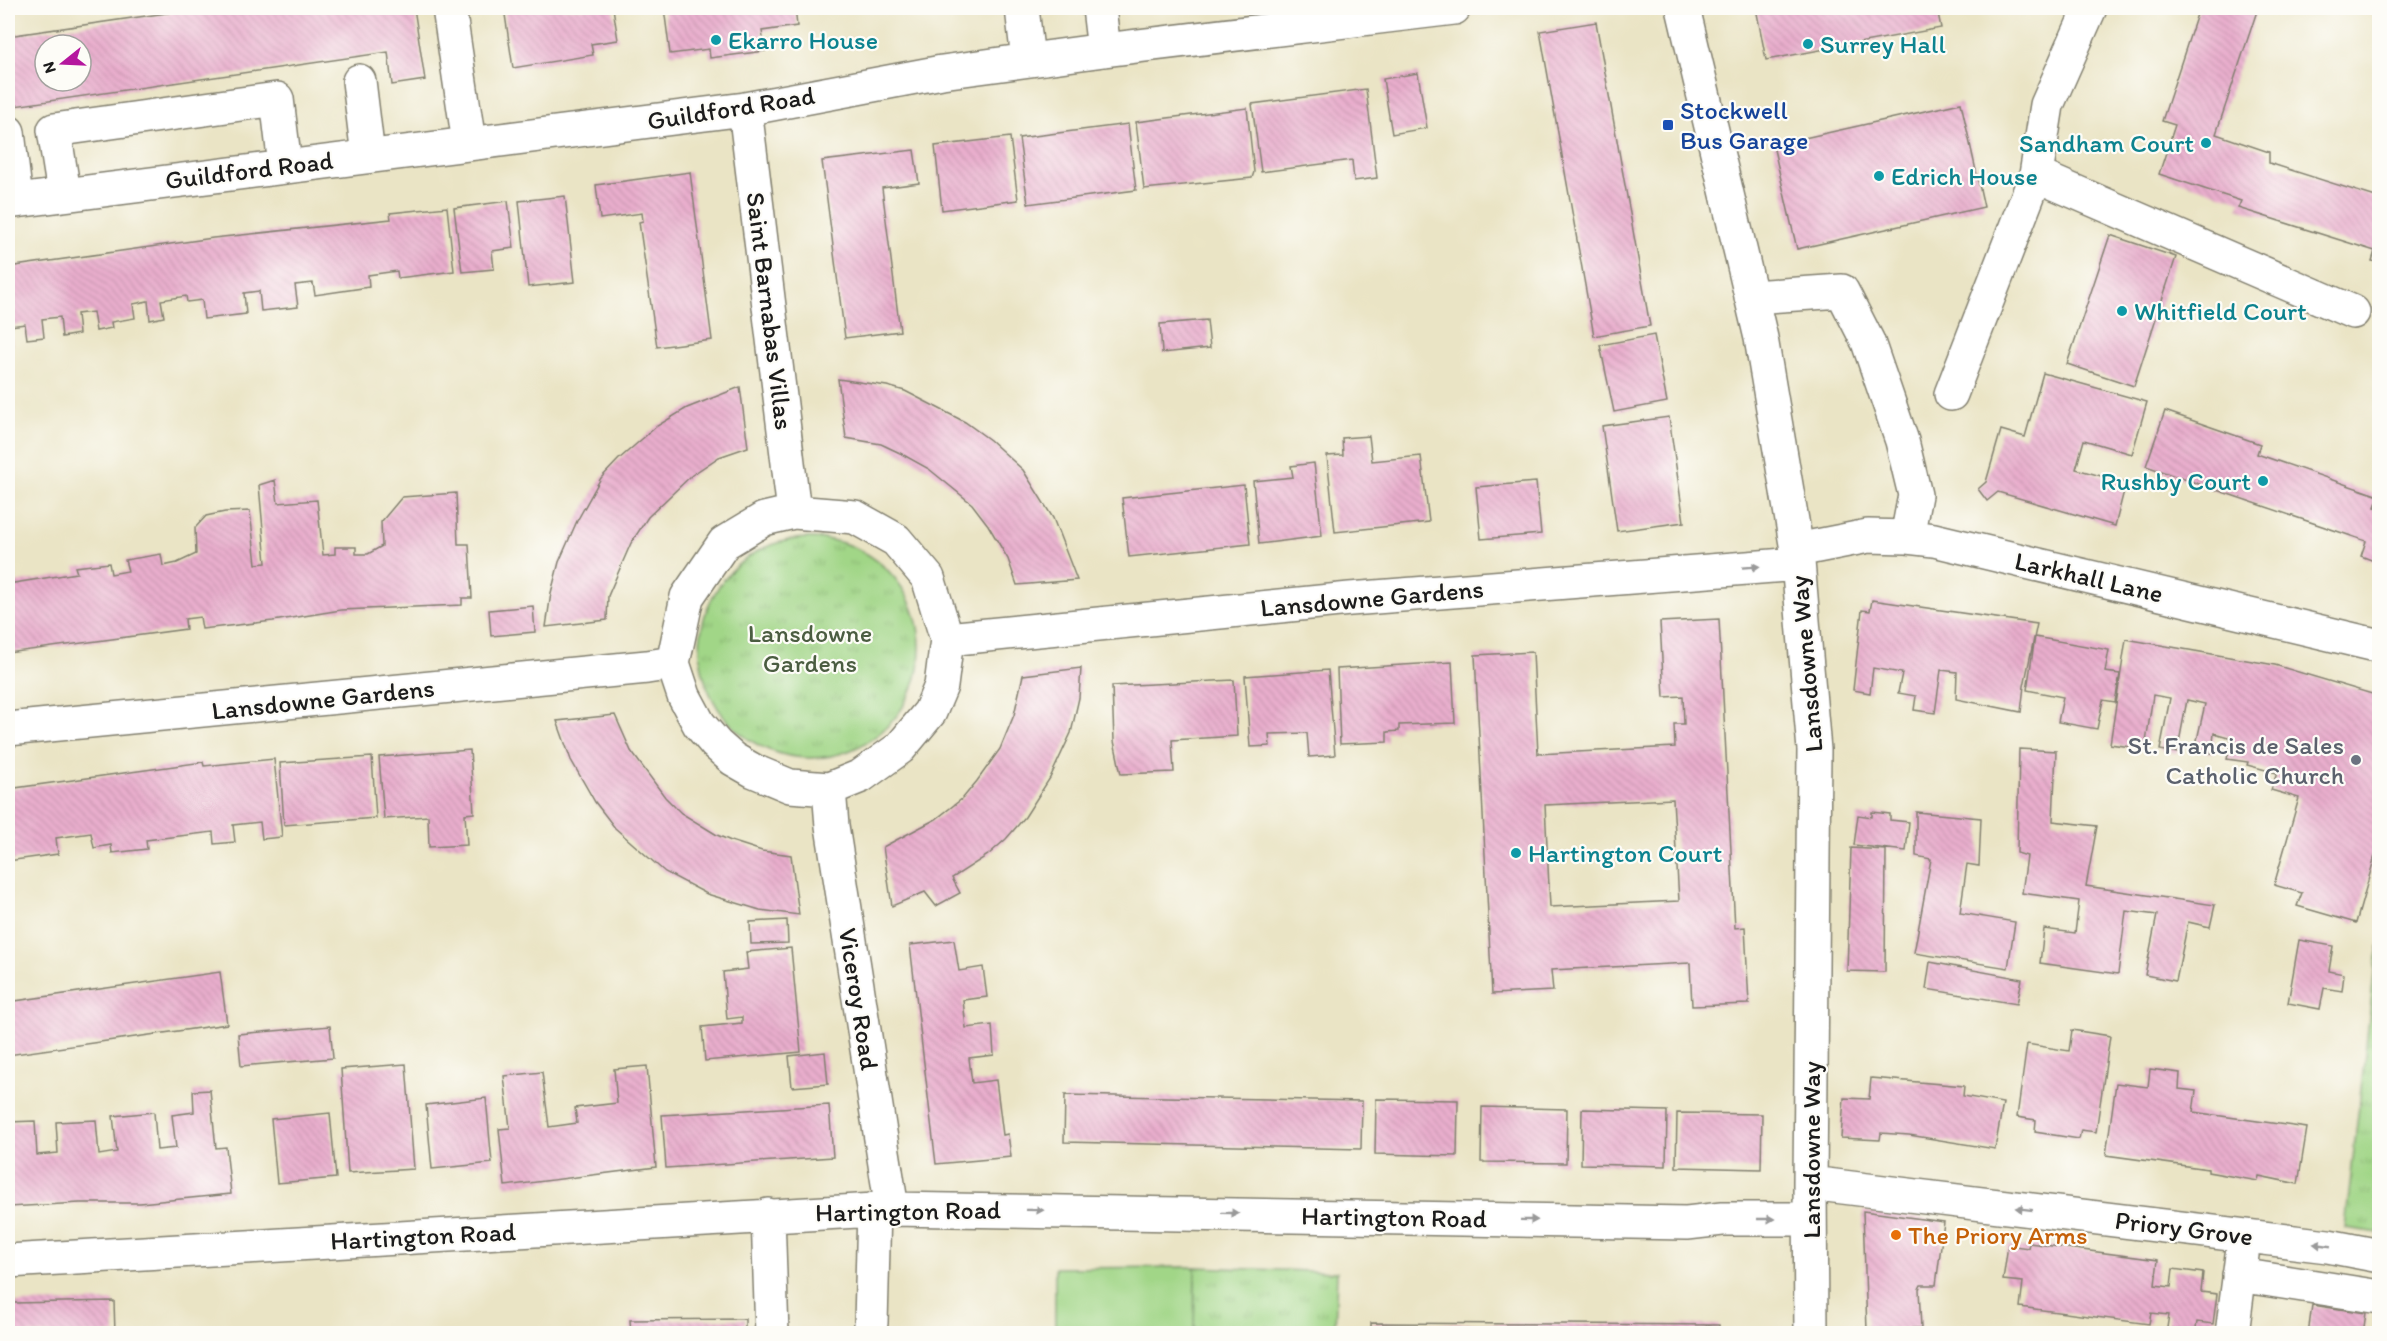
<svg xmlns="http://www.w3.org/2000/svg" width="2387" height="1341" font-family="Itim,sans-serif">
  <defs>
    <pattern id="grass-tufts" width="24" height="20" patternUnits="userSpaceOnUse" patternTransform="scale(1.5)"><rect width="24" height="20" fill="#a1d687"/><path d="M3 7l-1-3M5 7V3M7 7l1-3M15 17l-1-3M17 17v-4M19 17l1-3" fill="none" stroke="#8ab774"/></pattern>
    <pattern id="building-back-hatch" width="6" height="6" patternUnits="userSpaceOnUse" patternTransform="scale(1.5)"><rect width="6" height="6" fill="#e9aecd"/><path d="M-1 5l2 2M0 0l6 6M5-1l2 2" fill="none" stroke="#c795af"/></pattern>
  </defs>
  <rect width="100%" height="100%" fill="#fdfcf7"/>
  <filter id="ink" filterUnits="userSpaceOnUse"><feTurbulence type="fractalNoise" baseFrequency=".0167" numOctaves="2"/><feDisplacementMap in="SourceGraphic" scale="12" xChannelSelector="R" yChannelSelector="G"/><feConvolveMatrix kernelMatrix="1 2 1 2 8 2 1 2 1" color-interpolation-filters="sRGB"/></filter>
  <filter id="wash" filterUnits="userSpaceOnUse"><feTurbulence type="fractalNoise" baseFrequency=".008" numOctaves="4" result="noise"/><feDisplacementMap in="SourceGraphic" scale="24" xChannelSelector="R" yChannelSelector="G"/><feGaussianBlur stdDeviation="1.35" result="paint"/><feColorMatrix in="noise" values="0 0 0 0 0 0 0 0 0 0 0 0 0 0 0 0 0 1.4 0 .05"/><feComposite in="paint" operator="in"/></filter>
  <g filter="url(#wash)">
    <rect width="100%" height="100%" fill="#eae4c5"/>
    <path fill="url(#grass-tufts)" stroke="#5e7952" stroke-width="1.5" d="M700 648a110 110 0 1 1 220 0a110 110 0 1 1-220 0Z
      M2379 945 2380 1233H2379L2345 1228 2376 958Z
      M1195 1267 1337 1272 1335 1333 1194 1334Z"/>
    <path fill="#a1d687" stroke="#5e7952" stroke-width="1.5" d="M1195 1267 1194 1333H1055V1268Z"/>
    <g id="blocks">
      <path fill="url(#building-back-hatch)" fill-rule="evenodd" d="M201 8H414L425 80 392 85 388 52 8 107V36ZM45 45H81V81H45Z
        M504 8H613L618 40 591 44 593 55 513 68Z
        M664 8H795L797 26 762 31 765 51 710 58 709 49 670 54Z
        M1756 8H1937L1941 28 1766 60Z
        M2199 8H2258L2216 134 2269 152V163L2379 198V263L2372 261 2375 251 2238 208 2241 201 2159 174 2175 125 2162 121Z
        M1596 22 1650 326 1594 336 1540 31Z
        M1418 73 1427 128 1392 134 1383 79Z
        M1366 89 1377 178 1354 181 1352 160 1261 172 1252 104Z
        M1961 103 1984 207 1797 249 1773 145Z
        M1247 108 1254 172 1252 178 1144 189 1136 122Z
        M1128 124 1136 190 1028 204 1019 138Z
        M1010 137 1018 200 942 210 935 146Z
        M914 150 919 183 882 188 900 331 845 338 822 161Z
        M690 172 712 340 657 347 639 222 643 221 642 213 600 219 596 185Z
        M565 196 575 282 528 287 519 201Z
        M508 201 514 248 492 251 494 269 462 272 454 208Z
        M447 207 454 271 398 278 397 271 368 275 369 287 315 295 313 283 295 285 298 307 261 311 259 291 244 293 246 314 204 319 202 300 187 302 186 296 161 300 164 317 150 320 148 301 133 304 135 318 111 322 112 328 96 331 93 312 77 314 79 334 62 337 60 317 42 319 44 337 27 339 25 324 10 326 12 345 8 346V267L213 238 391 219 390 213Z
        M2110 235 2176 257 2134 386 2067 364Z
        M1207 320 1210 348 1162 353 1160 324Z
        M1654 335 1667 402 1614 412 1600 345Z
        M2043 373 2147 402 2132 454 2084 440 2076 469 2126 483 2115 526 1998 492 1987 501 1978 489 1986 482 2001 430 2025 437Z
        M838 379 887 386 905 391 965 422 990 440 1023 470 1053 518 1077 580 1017 585 1008 559 988 525 972 504 929 469 900 453 881 444 846 438Z
        M740 387 748 447 719 457 692 475 648 517 631 543 608 596 607 620 546 627 551 593 559 562 577 521 601 478 619 459 657 426 687 408Z
        M2165 411 2260 444 2257 454 2379 496 2375 507 2379 508V563L2361 556 2366 541 2146 466Z
        M1669 417 1684 522 1617 531 1602 426Z
        M1369 436 1372 461 1421 456 1429 522 1335 532 1327 456 1343 455 1342 438Z
        M1314 463 1322 536 1259 544 1253 481 1293 477 1291 466Z
        M275 480 278 503 317 500 323 555 335 554V547H356V554H368L382 546 381 522 402 497 456 493 458 544H469L472 598H462V605L341 610 273 621 202 629 200 617 185 619 186 629 8 653V584L77 573 75 567 109 563 111 574 128 571 125 560 161 554 163 566 177 563 196 554 195 528 206 516 225 512 250 511 256 564 266 563 259 485Z
        M1536 482 1541 534 1481 539 1476 487Z
        M1244 485 1250 544 1129 557 1122 498Z
        M1872 600 2037 624 2024 686 2021 712 1956 699 1957 672 1941 670 1935 713 1914 710 1916 696 1898 693 1902 673 1873 668 1870 693 1853 690 1862 610 1870 611Z
        M533 606 535 632 491 636 489 610Z
        M1719 619 1735 928 1745 927 1749 1004 1692 1006 1690 963 1551 970 1553 991 1492 994 1475 655 1533 652 1538 754 1675 747 1674 724H1684L1683 696 1664 697 1660 622ZM1673 799 1679 901 1550 907 1545 805Z
        M2035 637 2109 650 2105 672 2120 674 2115 702 2103 700 2097 729 2058 722 2063 697 2027 690Z
        M2126 639 2275 665 2379 696V842L2356 923 2297 906 2302 893 2274 885 2299 798 2271 790 2277 773 2247 765 2248 762 2227 759 2232 738 2214 733 2212 753 2195 749 2205 704 2187 700 2177 753 2160 750 2170 698 2153 695 2145 749 2110 744Z
        M1452 662 1455 723 1399 725V731L1387 732V742L1340 744 1337 669Z
        M1081 668 1079 698 1071 733 1050 778 1025 817 1006 839 988 855 952 878 960 893 936 906 925 892 892 906 883 847 936 819 963 798 977 781 1000 749 1014 715 1023 675Z
        M1328 670 1335 755 1309 757 1307 733 1269 734 1270 746 1250 747 1245 676Z
        M1234 680 1237 736 1172 740 1174 772 1121 774 1114 741 1112 686Z
        M615 715 631 751 665 797 681 813 717 835 731 841 762 851 791 855 799 915 760 910 707 894 665 872 615 828 595 802 571 760 557 721Z
        M2019 749 2056 751 2053 821 2097 826 2086 886 2215 905 2210 927 2188 922 2176 981 2145 975 2157 915 2126 911 2118 974 2040 963 2044 929 2075 933 2079 901 2022 893 2027 856 2017 853Z
        M470 750 474 813 465 814 467 845 429 847 428 816 384 819 379 757Z
        M372 757 376 818 284 825 280 763Z
        M274 759 282 837 262 839 260 822 233 825 235 842 214 844 213 832 146 840 147 849 112 853 111 845 94 848 91 833 56 838 58 854 8 861V789L203 762 204 766Z
        M1872 812 1890 814V820L1909 822 1906 851 1854 845 1858 815 1872 817Z
        M1916 812 1981 818 1979 866 1967 864 1960 913 2015 922 2008 968 1914 953 1931 859 1916 856Z
        M1851 848 1886 850 1885 972 1847 971Z
        M787 920 788 943 751 944 750 922Z
        M954 940 959 971 983 967 987 997 963 1000 966 1028 992 1025 994 1055 969 1058 972 1083 996 1080 1003 1135 1008 1134 1011 1157 936 1164 910 945Z
        M2299 940 2333 946 2329 971 2344 974 2342 991 2324 988 2320 1009 2288 1003Z
        M791 948 801 1052 705 1061 702 1027 742 1023V1017L727 1019 723 972 748 969 746 952Z
        M1930 962 2022 979 2017 1004 1926 989Z
        M220 972 227 1024 8 1055V1002Z
        M330 1026 333 1058 241 1066 238 1034Z
        M2072 1030 2110 1036 2096 1132 2081 1130 2079 1139 2035 1132 2036 1120 2017 1117 2027 1044 2069 1051Z
        M825 1052 828 1084 792 1087 789 1056Z
        M406 1064 414 1169 348 1173 341 1069Z
        M647 1066 656 1167 505 1186 499 1129 510 1128 504 1076 542 1072 549 1127 577 1123 575 1108 617 1103 614 1069Z
        M2150 1069 2180 1073 2179 1089 2196 1091 2193 1112 2307 1128 2298 1184 2259 1176 2258 1181 2208 1172V1169L2106 1155 2116 1083 2148 1087Z
        M1871 1078 1964 1086 1963 1096 2003 1103 1995 1149 1909 1135 1881 1133 1880 1140 1841 1138 1844 1098 1869 1099Z
        M210 1090 216 1148 226 1147 231 1194 140 1203H80L8 1207V1122L35 1121 37 1155 58 1153 56 1122 96 1120 99 1155 117 1152 113 1116 154 1112 157 1150 176 1148 172 1115 194 1112 193 1091Z
        M1065 1095 1362 1101 1361 1149 1064 1142Z
        M486 1098 492 1163 432 1169 426 1105Z
        M1376 1099 1458 1100 1457 1156 1375 1154Z
        M829 1105 833 1157 666 1168 662 1115Z
        M1482 1107 1567 1109 1566 1163 1481 1162Z
        M1582 1109 1667 1111 1666 1166 1581 1164Z
        M330 1113 336 1178 277 1183 271 1119Z
        M1677 1113 1762 1114 1761 1169 1676 1167Z
        M1863 1211 1944 1222 1936 1285H1921L1919 1289 1921 1328 1867 1331Z
        M2029 1243 2158 1260 2155 1285 2171 1287 2173 1269 2203 1273 2201 1292 2217 1294 2213 1324 2197 1322 2195 1334H2166L2169 1315 2151 1313 2149 1324 2020 1307 2023 1282 2003 1280 2008 1245 2028 1248Z
        M114 1301 115 1334H8V1308L13 1303Z
        M2312 1305 2366 1313 2363 1334H2308Z
        M745 1319V1334H631L630 1320Z
        M1371 1323 1719 1325V1334H1371Z"/>
    </g>
  </g>
  <g filter="url(#ink)">
    <use href="#blocks" fill-opacity="0" stroke="#838070" stroke-width="1.5"/>
    <g fill="none" stroke-linecap="round" stroke-linejoin="round">
      <defs>
        <path id="minor" d="M449 8 469 143
          M1022 8 1028 60
          M1099 8 1104 50
          M1683 8 1761 338 1797 550 1814 750 1810 1183 1811 1334
          M359 81 368 156
          M745 109 794 512
          M8 132 16 200
          M2036 175 2353 312
          M64 193 54 130 277 99 285 166
          M8 202 745 109 942 72 1104 50 1454 8
          M1751 297 1842 291 1868 342 1902 441 1915 495 1907 537
          M1951 394 2036 175 2047 105 2090 8
          M794 512 855 517 896 540 928 578 947 639 941 686 930 712 900 748 861 776 829 789 790 786 754 771 733 759 716 744 699 724 684 696 673 663 687 597 724 543 764 519Z
          M1797 550 1868 536 1907 537 1934 540 2380 646
          M947 639 1350 599 1798 564
          M8 729 647 667 673 663
          M829 789 832 826 892 1209
          M1810 1183 2328 1246 2380 1256
          M768 1215 772 1334
          M8 1261 892 1209 1687 1223 1722 1219H1810
          M2239 1275 2380 1297
          M871 1323 874 1209
          M2232 1334 2242 1255"/>
      </defs>
      <use href="#minor" stroke="#838070" stroke-width="36"/>
      <use href="#minor" stroke="#fff" stroke-width="33"/>
    </g>
    <defs><path id="oneway-solid" d="M-6-.8H1V-3.2L6.5 0L1 3.2V.8H-6Z" transform="scale(1.5)"/></defs>
    <g fill="#999">
      <use href="#oneway-solid" transform="translate(1751 567) rotate(-4)"/>
      <use href="#oneway-solid" transform="translate(2024 1209) rotate(-173)"/>
      <use href="#oneway-solid" transform="translate(1035 1210) rotate(1)"/>
      <use href="#oneway-solid" transform="translate(1230 1213) rotate(1)"/>
      <use href="#oneway-solid" transform="translate(1766 1219)"/>
      <use href="#oneway-solid" transform="translate(1529 1220) rotate(1)"/>
      <use href="#oneway-solid" transform="translate(2322 1245) rotate(-172)"/>
    </g>
  </g>
  <g fill="#0f9aa8" stroke="#fdfcf7" stroke-width="2">
    <circle cx="716" cy="40" r="6"/>
    <circle cx="1808" cy="44" r="6"/>
    <circle cx="2206" cy="143" r="6"/>
    <circle cx="1879" cy="176" r="6"/>
    <circle cx="2122" cy="311" r="6"/>
    <circle cx="2263" cy="481" r="6"/>
    <circle cx="1516" cy="853" r="6"/>
  </g>
  <rect fill="#1a4fb4" stroke="#fdfcf7" stroke-width="2" x="1662" y="119" width="12" height="12" rx="3"/>
  <circle fill="#6b7280" stroke="#fdfcf7" stroke-width="2" cx="2356" cy="760" r="6"/>
  <circle fill="#e8710a" stroke="#fdfcf7" stroke-width="2" cx="1896" cy="1235" r="6"/>
  <g text-anchor="middle" stroke-width="4.5" stroke-linejoin="round" paint-order="stroke">
    <g font-size="26" fill="#0d838f" stroke="#fdfcf7" text-anchor="start">
      <text x="728" y="49">Ekarro House</text>
      <text x="1820" y="53">Surrey Hall</text>
      <text x="2194" y="152" text-anchor="end">Sandham Court</text>
      <text x="1891" y="185">Edrich House</text>
      <text x="2134" y="320">Whitfield Court</text>
      <text x="2251" y="490" text-anchor="end">Rushby Court</text>
      <text x="1528" y="862">Hartington Court</text>
    </g>
    <g font-size="26" fill="#1c1c1c" stroke="#fdfcf7">
      <text transform="translate(731 108) rotate(-9)" y="9">Guildford Road</text>
      <text transform="translate(249 170) rotate(-7)" y="9">Guildford Road</text>
      <text transform="translate(770 311) rotate(83)" y="9">Saint Barnabas Villas</text>
      <text transform="translate(2089 577) rotate(13)" y="9">Larkhall Lane</text>
      <text transform="translate(1372 598) rotate(-5)" y="9">Lansdowne Gardens</text>
      <text transform="translate(1806 664) rotate(-95)" y="9">Lansdowne Way</text>
      <text transform="translate(323 699) rotate(-6)" y="9">Lansdowne Gardens</text>
      <text transform="translate(859 999) rotate(81)" y="9">Viceroy Road</text>
      <text transform="translate(1811 1150) rotate(-90)" y="9">Lansdowne Way</text>
      <text transform="translate(908 1211) rotate(-1)" y="9">Hartington Road</text>
      <text transform="translate(1394 1217) rotate(1)" y="9">Hartington Road</text>
      <text transform="translate(2184 1228) rotate(7)" y="9">Priory Grove</text>
      <text transform="translate(423 1236) rotate(-3)" y="9">Hartington Road</text>
    </g>
    <g font-size="26" fill="#164399" stroke="#fdfcf7" text-anchor="start">
      <text x="1680" y="119">Stockwell<tspan x="1680" dy="30">Bus Garage</tspan></text>
    </g>
    <g font-size="26" fill="#4b5d41" stroke="#fdfcf7">
      <text x="810" y="642">Lansdowne<tspan x="810" dy="30">Gardens</tspan></text>
    </g>
    <g font-size="26" fill="#5b616d" stroke="#fdfcf7" text-anchor="end">
      <text x="2344" y="754">St. Francis de Sales<tspan x="2344" dy="30">Catholic Church</tspan></text>
    </g>
    <g font-size="26" fill="#c56008" stroke="#fdfcf7" text-anchor="start">
      <text x="1908" y="1244">The Priory Arms</text>
    </g>
  </g>
  <rect width="2387" height="1341" fill="none" stroke="#fdfcf7" stroke-width="30"/>
  <g transform="translate(63 63) rotate(252)"><circle r="28" fill="#fdfcf7" stroke="#a3a29f" stroke-width="1.5"/>
  <path d="M0-4.5L10 22L0 15L-10 22Z" fill="#b5179e"/>
  <text y="-9" font-size="16" font-weight="bold" text-anchor="middle" fill="#1c1c1c">N</text>
  </g>
</svg>
